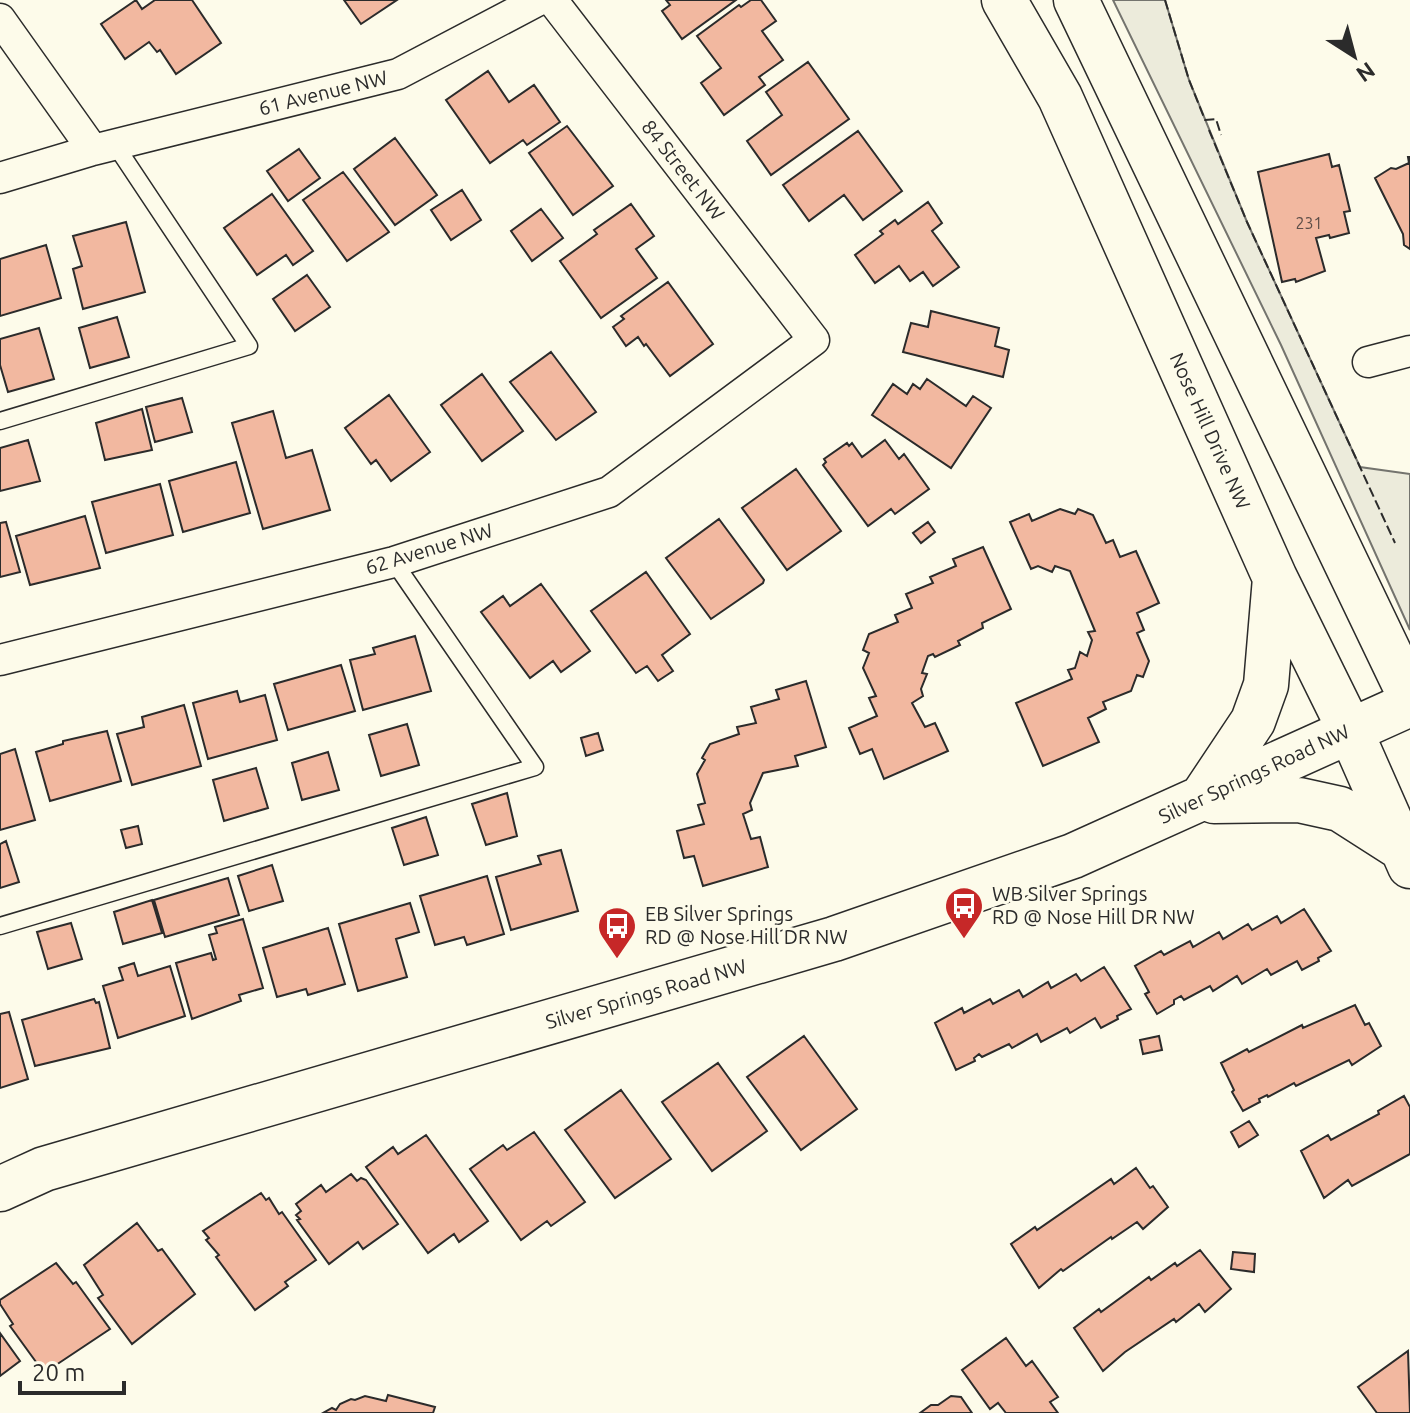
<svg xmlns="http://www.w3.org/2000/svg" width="1410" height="1413" font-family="Ubuntu,sans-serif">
  <rect width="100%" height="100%" fill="#fdfbea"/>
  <path fill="#ecebdb" stroke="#74746e" stroke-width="2" d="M1113 0H1165L1189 80 1247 222 1360 467 1410 474V630L1281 345Z"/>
  <path fill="#f2b8a0" stroke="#2b2b2b" stroke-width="2" d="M136 0 142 9 155 0H192L221 43 176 74 160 50 157 52 149 42 125 59 101 24Z
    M344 0H397L361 24Z
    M666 0H736L682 39 662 11 670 5Z
    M751 0H761L776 21 762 31 783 60 759 77 765 85 724 115 701 83 721 68 697 36 739 5 741 7Z
    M808 62 849 119 771 175 747 141 782 115 766 92Z
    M488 71 509 102 534 85 560 122 527 145 523 140 490 163 446 100Z
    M567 126 613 186 573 215 529 153Z
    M858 131 902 191 863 220 844 195 809 221 783 185Z
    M395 138 437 195 395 225 354 169Z
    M299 149 320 178 288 201 267 171Z
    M1329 154 1332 167 1339 165 1350 211 1344 212 1349 233 1330 238 1329 235 1316 238 1325 271 1296 282 1295 279 1282 282 1258 172Z
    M1408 157H1410V249L1404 245 1403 234 1375 178 1391 168 1396 169 1409 163Z
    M343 172 389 232 347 261 303 200Z
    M462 190 481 220 451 240 431 210Z
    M272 194 313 251 293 265 286 255 257 275 224 228Z
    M928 202 942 223 932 231 959 267 933 286 923 272 910 281 899 266 875 283 855 255 883 234 880 231 895 220 898 224Z
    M631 204 654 236 636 249 657 278 601 318 560 261 597 234 594 230Z
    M541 209 563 238 532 261 511 231Z
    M126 222 145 292 83 309 73 269 82 266 73 236Z
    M46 245 61 298 0 316V259Z
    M307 275 330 307 295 331 273 299Z
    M668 282 713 344 670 376 646 344 644 346 638 337 626 346 613 327 624 319 621 316Z
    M931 311 999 328 995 346 1009 350 1003 377 903 352 911 323 928 327Z
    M117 317 129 357 90 368 79 328Z
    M39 328 54 379 8 392 0 365V339Z
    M551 352 596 412 556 440 510 382Z
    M482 374 523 431 482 461 441 405Z
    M927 379 966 406 973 396 991 408 951 468 872 415 893 384 907 394 913 384 920 389Z
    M389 395 430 452 391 481 376 460 371 464 345 428Z
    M182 398 192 432 155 442 146 407Z
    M142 409 152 450 105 460 96 423Z
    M273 411 286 458 312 450 330 510 263 529 232 423Z
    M28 440 40 481 0 491V448Z
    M885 440 899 459 904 454 929 489 895 514 891 509 868 526 823 465 826 462 824 459 847 443 849 446 852 443 862 457Z
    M236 462 250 513 183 532 169 481Z
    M796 469 841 531 787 570 742 508Z
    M160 484 173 535 106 553 92 502Z
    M1060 509 1075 514 1078 509 1093 515 1106 543 1113 540 1120 557 1136 551 1159 603 1137 613 1144 630 1137 633 1149 661 1143 677 1137 675 1131 691 1103 702 1106 709 1088 718 1099 742 1043 766 1016 703 1072 679 1068 670 1075 668 1080 652 1087 656 1092 640 1088 632 1095 631 1070 571 1055 566 1052 572 1038 566 1031 569 1010 522 1029 514 1032 521Z
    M85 516 100 568 30 585 16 536Z
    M719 519 764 580 763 583 711 619 666 558Z
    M6 522 20 572 0 577V523Z
    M928 522 935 532 921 543 913 533Z
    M983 547 1011 609 982 623 983 628 958 641 960 645 935 657 933 654 928 656 922 673 927 674 921 689 923 696 912 703 925 727 935 723 948 751 884 779 872 749 860 754 849 728 877 716 869 698 876 696 863 668 869 653 863 650 869 634 898 622 895 615 912 608 906 594 933 583 930 577 956 566 953 559Z
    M646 572 690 634 662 655 673 671 658 681 647 666 636 673 591 611Z
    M541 584 590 651 561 672 553 661 530 678 481 612 503 596 510 606Z
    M415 636 431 691 363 710 350 660 375 654 373 648Z
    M341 665 355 711 288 730 274 684Z
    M806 681 826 747 795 756 798 766 763 773 750 803 752 810 743 814 751 839 760 837 768 867 703 886 694 856 684 858 677 831 704 824 698 805 705 803 697 774 705 760 702 758 710 744 739 734 737 727 756 723 751 707 779 699 776 690Z
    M237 691 240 702 265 695 277 740 208 759 193 703Z
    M184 705 201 766 132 785 117 734 144 727 142 717Z
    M407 724 419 765 381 776 369 735Z
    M107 731 121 781 50 801 36 752 63 744V741Z
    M598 733 603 750 586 756 581 738Z
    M15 749 35 820 0 830V754Z
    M328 752 339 790 302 800 292 763Z
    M256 768 268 808 224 821 213 780Z
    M507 793 517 836 486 845 472 804Z
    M426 817 438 855 404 865 392 828Z
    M138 826 142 844 126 848 121 830Z
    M6 841 19 882 0 888V844Z
    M561 850 578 911 511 930 496 877 541 864 538 856Z
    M272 865 283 901 249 911 238 876Z
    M487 876 504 934 467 945 464 937 435 945 420 896Z
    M228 878 239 915 165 937 154 900Z
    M152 900 162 933 123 944 114 912Z
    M410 903 419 932 396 939 407 977 358 991 339 924Z
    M1304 909 1331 951 1318 958 1319 961 1302 970 1297 961 1271 975 1267 969 1242 984 1237 976 1213 991 1210 986 1184 1000 1181 996 1174 1000V1004L1157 1014 1145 994 1149 992 1135 966 1161 951 1164 955 1190 941 1193 947 1219 932 1223 939 1248 924 1252 930 1277 916 1281 923Z
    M243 919 263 988 239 995 241 1001 192 1019 176 963 211 953 213 960 216 959 209 935 217 933 215 927Z
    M71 923 82 959 48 969 37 932Z
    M328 928 345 984 308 995 306 989 277 997 263 948Z
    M134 963 138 976 170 966 185 1016 118 1038 103 986 123 980 119 968Z
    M1104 967 1131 1009 1117 1016 1118 1019 1101 1028 1095 1018 1070 1033 1067 1028 1041 1042 1037 1034 1012 1048 1009 1044 982 1057 979 1054 974 1058 975 1061 956 1070 935 1023 962 1008 964 1013 990 999 993 1004 1019 990 1023 997 1048 982 1051 988 1076 974 1081 981Z
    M94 999 96 1003 99 1002 110 1048 35 1066 22 1020Z
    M1355 1005 1365 1025 1369 1023 1381 1046 1352 1065 1349 1060 1296 1086 1294 1083 1268 1097 1267 1095 1259 1099 1260 1102 1243 1111 1232 1092 1234 1090 1221 1063 1247 1049 1249 1052 1302 1025 1303 1028Z
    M9 1012 28 1079 0 1088V1014Z
    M804 1036 857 1109 801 1150 747 1077Z
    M1159 1036 1162 1050 1143 1054 1140 1040Z
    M718 1063 767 1131 712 1171 662 1102Z
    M621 1090 671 1159 615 1198 565 1130Z
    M1404 1096 1410 1107V1154L1352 1186 1348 1180 1324 1198 1301 1151 1328 1135 1331 1140 1379 1114 1378 1111Z
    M1249 1121 1258 1135 1239 1147 1231 1132Z
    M534 1132 585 1202 551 1226 547 1221 521 1240 470 1169 503 1145 507 1150Z
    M426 1135 488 1221 459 1242 454 1234 428 1253 366 1167 393 1147 398 1154Z
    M1136 1168 1150 1188 1153 1186 1168 1207 1143 1229 1137 1222 1112 1239 1111 1237 1063 1271 1061 1269 1039 1288 1011 1244 1035 1227 1037 1230 1111 1179 1114 1184Z
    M351 1174 357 1181 361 1178 366 1180 398 1224 363 1249 358 1242 329 1264 297 1220 300 1219 296 1215 301 1211 296 1204 321 1185 326 1192Z
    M261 1193 266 1200 269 1198 279 1214 282 1212 316 1260 285 1282 288 1286 255 1310 216 1257 219 1255 206 1240 209 1238 203 1231Z
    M137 1223 158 1251 162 1249 195 1294 132 1344 98 1298 103 1295 84 1265Z
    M1200 1250 1231 1289 1205 1312 1199 1304 1176 1322 1174 1319 1125 1352 1103 1371 1074 1328 1099 1309 1101 1312 1149 1277 1151 1280 1175 1263 1177 1266Z
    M1233 1252 1255 1254 1254 1272 1231 1269Z
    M56 1263 73 1284 76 1282 110 1329 44 1373 10 1326 13 1324 0 1304V1300Z
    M0 1333 20 1361 0 1376Z
    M1006 1338 1026 1366 1032 1361 1058 1397 1050 1402 1058 1413H1006L998 1403 990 1409 962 1370Z
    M1408 1351 1410 1413H1377L1358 1387Z
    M388 1395 435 1407 433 1413H323L332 1408 336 1410 340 1404 351 1399 355 1400 365 1396 386 1401Z
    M951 1396 961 1397 972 1413H920L931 1405H938Z"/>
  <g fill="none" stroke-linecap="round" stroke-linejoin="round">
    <defs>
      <path id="lane" d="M0 421 249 346 114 143
        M0 926 535 767 394 562"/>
      <path id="street" d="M0 19 93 150 0 178
        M93 150 398 74 539 0
        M1368 362 1410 351
        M0 660 394 562 609 492 814 340 552 0"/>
      <path id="secondary" d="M1004 0 1060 97 1275 578 1350 730 1410 866
        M1076 0 1410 696
        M1201 799 1253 721 1266 685 1275 578
        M1214 801 1299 800 1340 809 1401 848
        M0 1189 44 1169 834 939 1073 856 1410 704"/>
    </defs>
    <use href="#lane" stroke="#2b2b2b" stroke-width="19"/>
    <use href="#street" stroke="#2b2b2b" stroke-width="33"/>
    <use href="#secondary" stroke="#2b2b2b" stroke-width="47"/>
    <use href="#lane" stroke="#fdfbea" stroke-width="16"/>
    <use href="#street" stroke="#fdfbea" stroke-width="30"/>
    <use href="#secondary" stroke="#fdfbea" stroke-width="44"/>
    <path stroke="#2b2b2b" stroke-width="2" stroke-dasharray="10 4" stroke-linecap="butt" d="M1165 0 1189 80 1205 120 1216 119 1221 135
      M1209 130 1247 222 1395 543"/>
  </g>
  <defs>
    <symbol id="bus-pin" viewBox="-11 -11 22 30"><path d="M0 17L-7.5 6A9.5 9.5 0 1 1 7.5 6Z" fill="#c62828" stroke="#fdfbea"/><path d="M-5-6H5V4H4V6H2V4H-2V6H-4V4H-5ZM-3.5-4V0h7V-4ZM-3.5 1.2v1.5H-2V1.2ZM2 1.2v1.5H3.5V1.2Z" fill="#fff"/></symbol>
  </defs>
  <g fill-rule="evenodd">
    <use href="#bus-pin" x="942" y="884" width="44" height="60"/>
    <use href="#bus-pin" x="595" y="904" width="44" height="60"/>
  </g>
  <g text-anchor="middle" stroke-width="6" stroke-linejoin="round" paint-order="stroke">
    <g font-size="16" fill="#5d4e48">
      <text x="1309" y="229">231</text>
    </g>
    <g font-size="20" fill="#2b2b2b" stroke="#fdfbea">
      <text transform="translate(323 93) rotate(-14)" y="7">61 Avenue NW</text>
      <text transform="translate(683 170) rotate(52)" y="7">84 Street NW</text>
      <text transform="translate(1210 431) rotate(66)" y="7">Nose Hill Drive NW</text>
      <text transform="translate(429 549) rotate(-17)" y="7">62 Avenue NW</text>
      <text transform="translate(1254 774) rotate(-25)" y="7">Silver Springs Road NW</text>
      <text transform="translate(646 994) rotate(-16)" y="7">Silver Springs Road NW</text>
    </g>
    <g font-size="20" fill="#2b2b2b" stroke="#fdfbea" text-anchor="start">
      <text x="992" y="901">WB Silver Springs<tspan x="992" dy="23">RD @ Nose Hill DR NW</tspan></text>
      <text x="645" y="921">EB Silver Springs<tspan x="645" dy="23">RD @ Nose Hill DR NW</tspan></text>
    </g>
  </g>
  <g transform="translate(1354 56) rotate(144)" stroke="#fdfbea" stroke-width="6" paint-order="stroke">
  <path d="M0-6L14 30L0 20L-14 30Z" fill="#2b2b2b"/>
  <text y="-12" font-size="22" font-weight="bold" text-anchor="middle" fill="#2b2b2b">N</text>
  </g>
  <path d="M20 1381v12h104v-12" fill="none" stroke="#2b2b2b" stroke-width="4"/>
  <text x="32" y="1381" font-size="24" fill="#2b2b2b" stroke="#fdfbea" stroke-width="6" paint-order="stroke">20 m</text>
</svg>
